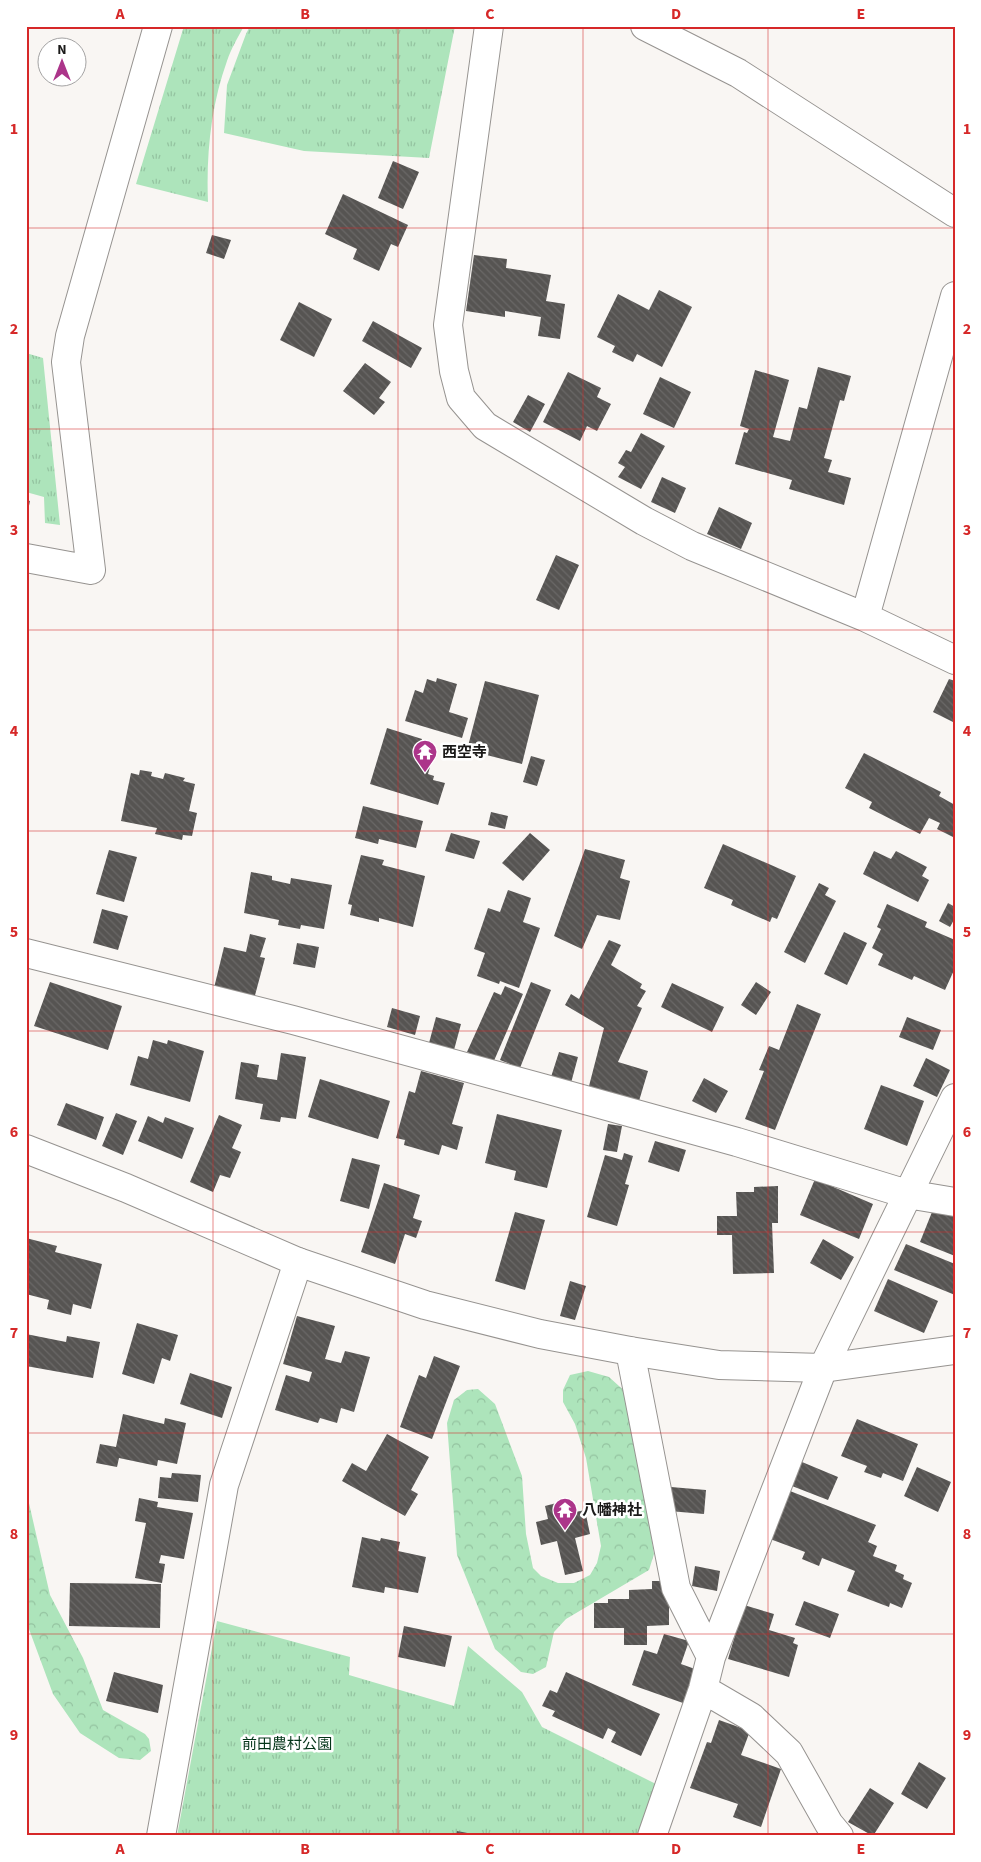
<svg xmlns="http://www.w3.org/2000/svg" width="981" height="1862" font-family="'Source Sans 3','Noto Sans JP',sans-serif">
  <defs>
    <pattern id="grass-tufts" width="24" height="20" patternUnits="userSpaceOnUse" patternTransform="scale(1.25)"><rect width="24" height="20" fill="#ade4bb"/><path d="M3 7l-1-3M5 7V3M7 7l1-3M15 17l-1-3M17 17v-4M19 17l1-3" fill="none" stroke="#94c3a0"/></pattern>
    <pattern id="forest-crowns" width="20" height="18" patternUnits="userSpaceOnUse" patternTransform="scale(1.25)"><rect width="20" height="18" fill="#ade4bb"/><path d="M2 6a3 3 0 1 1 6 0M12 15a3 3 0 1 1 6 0" fill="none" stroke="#94c3a0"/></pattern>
    <pattern id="building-back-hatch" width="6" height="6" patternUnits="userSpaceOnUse" patternTransform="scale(1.25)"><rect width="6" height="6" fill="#565452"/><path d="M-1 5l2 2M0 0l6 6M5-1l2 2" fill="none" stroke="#6a6867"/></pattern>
  </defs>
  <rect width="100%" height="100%" fill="#f9f6f3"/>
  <path fill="url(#grass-tufts)" d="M184 26H244C238 37 231 49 227 61 211 105 206 155 208 202L136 184Z
    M250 26H455L429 158 304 151 224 133 227 85 246 34Z
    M26 353 43 358 60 525 45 523 44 497 26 492Z
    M217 1621 350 1657 349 1675 454 1706 468 1646 522 1692 542 1727 662 1787 643 1836H177Z"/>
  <path fill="url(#forest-crowns)" d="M588 1371 609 1377 629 1395 654 1554 649 1570 566 1619 554 1632 546 1667 533 1674 521 1672 495 1649 457 1555 447 1423 454 1400 467 1390 478 1389 495 1404 522 1476 526 1534 533 1568 541 1576 558 1583H574L590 1575 597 1563 601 1546 586 1458 575 1424 563 1402V1390L570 1375Z
    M26 1490 50 1595 83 1658 103 1710 145 1734 149 1739 151 1751 140 1760 119 1758 80 1733 53 1694 26 1621Z"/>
  <path fill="url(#building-back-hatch)" d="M393 161 419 172 403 209 378 198Z
    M343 194 408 225 398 247 391 244 379 271 353 259 357 249 325 234Z
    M212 235 231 240 224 259 206 253Z
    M474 255 507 259 506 268 551 275 546 301 565 304 560 339 538 336 541 317 505 311V317L466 311Z
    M659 290 692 307 662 367 637 354 633 362 612 352 615 346 597 337 618 294 649 310Z
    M299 302 332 319 314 357 280 340Z
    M373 321 422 348 411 368 362 341Z
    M365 363 391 382 379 398 385 402 374 415 343 391Z
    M818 367 851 376 844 401 840 400 824 458 832 460 828 472 851 478 844 505 789 489 792 480 735 464 744 432 747 433 749 429 740 426 755 370 789 380 773 437 790 441 799 407 807 409Z
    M568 372 601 388 597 397 611 404 597 431 587 426 580 441 543 422Z
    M660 377 691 392 674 428 643 414Z
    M528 395 545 404 530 432 513 422Z
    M641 433 665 446 641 489 618 477 625 467 618 463 626 450 631 452Z
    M662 477 686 488 675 513 651 502Z
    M26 500 30 501 27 515H26Z
    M719 507 752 523 741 549 707 534Z
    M556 555 579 565 559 610 536 600Z
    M437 678 457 684 449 712 468 718 462 738 405 721 415 690 423 693 427 679 436 682Z
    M949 679 955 681V723L933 712Z
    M485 681 539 695 522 764 467 750Z
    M387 728 422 739 418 752 433 756 428 774 434 776 433 780 445 783 438 805 370 784Z
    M864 753 941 792 939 796 955 805V838L937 829 940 823 929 818 920 834 869 808 872 802 845 788Z
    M531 756 545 760 537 786 523 782Z
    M140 770 152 772 151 776 163 779 165 773 185 778 183 781 195 784 189 811 197 813 192 836 183 835 182 840 155 834 157 828 121 821 131 773 139 775Z
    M363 806 423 821 416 848 379 839 378 844 355 838Z
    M491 812 508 816 505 829 488 825Z
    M451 833 480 841 474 859 445 851Z
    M530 833 550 850 523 881 502 863Z
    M723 844 796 876 777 919 772 917 770 922 731 905 733 900 704 888Z
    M585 849 625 860 620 878 630 881 620 920 597 915 582 949 554 936Z
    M109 850 137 857 124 902 96 894Z
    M874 851 891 859 896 851 927 867 922 876 929 880 918 902 863 874Z
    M361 855 384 860 382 865 425 876 413 927 379 918V922L350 915 352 905 348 904Z
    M251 872 272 876V880L290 884 291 878 332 885 324 929 301 925 300 929 278 925 279 920 244 913Z
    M819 883 829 888 825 895 836 901 805 963 784 952Z
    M508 890 531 898 523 922 540 928 519 988 500 981 499 984 477 976 485 953 474 949 488 908 500 912Z
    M948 903 955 907V918L950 927 939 921Z
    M887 904 927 922 925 927 955 940V968L945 990 914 976 912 980 878 965 883 954 872 948 881 929 877 927Z
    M102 909 128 916 118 950 93 943Z
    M844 932 867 943 847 985 824 974Z
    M250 934 266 938 260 957 265 958 254 999 214 988 224 947 246 952Z
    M609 940 621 945 611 965 642 984 640 988 646 991 637 1006 642 1008 618 1062 648 1071 639 1101 589 1086 604 1028 565 1005 571 994 579 999Z
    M297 943 319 947 315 968 293 964Z
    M50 982 122 1006 108 1050 34 1026Z
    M531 982 551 990 520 1068 500 1060Z
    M756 982 771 992 756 1015 741 1005Z
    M672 983 724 1007 712 1032 661 1007Z
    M505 986 523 994 493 1063 467 1052 494 992 501 995Z
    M797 1004 821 1014 775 1130 745 1119 764 1071 759 1070 769 1046 779 1050Z
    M392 1008 420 1016 415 1035 387 1027Z
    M436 1017 461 1024 454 1050 429 1043Z
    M907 1017 941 1030 933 1050 899 1037Z
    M153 1040 167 1044 168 1040 204 1051 190 1102 130 1085 138 1056 148 1059Z
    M559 1052 578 1057 571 1083 551 1077Z
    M281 1053 306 1057 296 1119 281 1117 280 1122 260 1119 263 1104 235 1099 241 1062 259 1065 257 1077 277 1080Z
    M926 1058 950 1070 937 1097 913 1086Z
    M421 1071 464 1083 452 1124 463 1127 457 1150 442 1145 439 1155 404 1145 405 1140 396 1138 409 1091 415 1093Z
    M704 1078 728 1091 716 1113 692 1101Z
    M320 1079 390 1101 378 1139 308 1117Z
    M881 1085 924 1101 907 1146 864 1129Z
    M66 1103 104 1117 96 1140 57 1125Z
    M116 1113 137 1121 123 1155 102 1146Z
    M497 1114 562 1130 547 1188 514 1180 516 1171 485 1163Z
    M219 1115 242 1125 232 1148 241 1152 230 1178 220 1175 213 1192 190 1182Z
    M148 1116 163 1123 165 1117 194 1128 182 1159 138 1141Z
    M608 1124 622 1126 617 1152 603 1150Z
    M655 1141 686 1150 679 1172 648 1162Z
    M624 1153 633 1156 625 1184 629 1185 617 1226 587 1217 605 1155 622 1160Z
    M352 1158 380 1165 369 1209 340 1201Z
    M815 1179 873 1204 859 1239 800 1215Z
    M384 1183 420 1195 413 1218 422 1221 416 1238 405 1234 395 1264 361 1252Z
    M778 1186V1223H772L774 1273 733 1274 732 1235H717V1216H737L736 1192H754V1187Z
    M934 1207 955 1216V1256L920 1242Z
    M515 1212 545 1220 525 1290 495 1281Z
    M26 1238 57 1246 55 1252 102 1264 91 1309 73 1304 71 1315 47 1309 49 1300 26 1294Z
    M823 1239 854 1257 841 1280 810 1263Z
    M906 1244 955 1264V1295L894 1270Z
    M888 1279 938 1301 924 1333 874 1311Z
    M570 1281 586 1286 575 1320 560 1316Z
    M297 1316 335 1326 325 1359 341 1363 345 1351 370 1357 354 1412 341 1408 337 1423 320 1418 318 1423 275 1410 286 1375 309 1382 312 1372 283 1364Z
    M137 1323 178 1335 170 1361 162 1358 154 1384 122 1374Z
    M26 1334 66 1342 67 1336 100 1342 93 1378 26 1366Z
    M434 1356 460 1366 432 1439 400 1427 419 1375 426 1378Z
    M190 1373 232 1387 222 1418 180 1404Z
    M123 1414 164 1424 165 1418 186 1423 177 1464 158 1460 157 1466 119 1458 117 1467 96 1463 100 1444 116 1447Z
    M857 1419 918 1444 903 1481 883 1473 881 1478 864 1472 867 1466 841 1456Z
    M387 1434 429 1457 411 1490 418 1494 405 1516 342 1481 352 1463 366 1471Z
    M802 1462 838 1477 828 1500 792 1486Z
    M917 1467 951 1482 938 1512 904 1496Z
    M172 1473 201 1475 198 1502 158 1498 160 1477 171 1478Z
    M671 1487 706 1490 704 1514 669 1511Z
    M790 1491 876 1525 868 1542 877 1546 873 1556 897 1565 895 1571 904 1575 903 1579 912 1583 902 1608 890 1603 889 1607 847 1591 855 1571 822 1558 819 1566 802 1559 805 1552 770 1539Z
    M139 1498 158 1502 157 1507 193 1513 184 1559 161 1555 159 1563 165 1564 162 1583 135 1578 146 1523 135 1521Z
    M568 1500 571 1513 585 1510 590 1534 575 1538 583 1571 565 1575 557 1541 541 1545 536 1522 548 1519 545 1506Z
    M362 1537 380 1541 381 1538 400 1542 398 1551 426 1557 418 1593 385 1587 384 1593 352 1587Z
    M695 1566 720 1571 717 1591 692 1586Z
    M652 1581H669V1625L647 1626V1645H624V1628H594V1603H608V1599H629V1590L652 1589Z
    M70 1583 161 1584 160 1628 69 1626Z
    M804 1601 839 1614 830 1638 795 1625Z
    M744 1605 774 1614 769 1630 795 1638 793 1643 798 1645 789 1677 728 1659Z
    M404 1626 452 1636 445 1667 398 1657Z
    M664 1634 689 1641 681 1664 695 1669 683 1703 632 1685 644 1650 657 1654Z
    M114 1672 163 1685 158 1713 106 1701Z
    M566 1672 660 1714 641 1756 611 1742 616 1732 608 1728 603 1739 552 1716 555 1711 542 1706 550 1690 557 1693Z
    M719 1720 750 1731 741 1755 781 1769 761 1827 733 1817 738 1804 690 1788 707 1742 711 1743Z
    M919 1762 946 1778 927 1809 901 1794Z
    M870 1788 894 1803 873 1836 848 1822Z
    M457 1831 478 1835V1836H456Z"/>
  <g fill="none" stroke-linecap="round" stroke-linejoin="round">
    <defs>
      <path id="street" d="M489 26 448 325 454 371 461 398 485 426 644 521 692 546 865 617 955 660
        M645 26 738 73 955 213
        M26 558 91 570 66 362 70 336 158 26
        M865 617 955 296
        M26 953 293 1020 542 1088 737 1142 907 1194 955 1202
        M630 1351 676 1588 711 1657
        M703 1689 751 1717 789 1753 829 1824 839 1836
        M161 1836 224 1485 298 1262
        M652 1836 703 1689 711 1657 823 1368 955 1098"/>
      <path id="secondary" d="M26 1149 126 1188 298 1262 425 1305 540 1334 630 1351 719 1365 823 1368 955 1350"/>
    </defs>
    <use href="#street" stroke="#969390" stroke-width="30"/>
    <use href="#secondary" stroke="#969390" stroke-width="30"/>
    <use href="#street" stroke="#fff" stroke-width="28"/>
    <use href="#secondary" stroke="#fff" stroke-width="28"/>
  </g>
  <path fill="none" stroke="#d62828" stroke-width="1" stroke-opacity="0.55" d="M213 26V1836M398 26V1836M583 26V1836M768 26V1836M26 228H955M26 429H955M26 630H955M26 831H955M26 1031H955M26 1232H955M26 1433H955M26 1634H955"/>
  <defs>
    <symbol id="temple-pin" viewBox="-11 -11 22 30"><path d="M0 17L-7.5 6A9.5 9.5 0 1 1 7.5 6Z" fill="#ac358a" stroke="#fff"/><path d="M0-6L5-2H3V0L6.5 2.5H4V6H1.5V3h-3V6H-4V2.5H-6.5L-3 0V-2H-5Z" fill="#fff"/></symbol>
  </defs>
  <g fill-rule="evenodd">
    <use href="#temple-pin" x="411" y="738" width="28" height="38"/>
    <use href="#temple-pin" x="551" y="1496" width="28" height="38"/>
  </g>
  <g text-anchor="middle" stroke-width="5" stroke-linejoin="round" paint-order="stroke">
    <g font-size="15" font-weight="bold" fill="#1b1a19" stroke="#fff" text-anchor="start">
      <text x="442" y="757">西空寺</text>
      <text x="582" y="1515">八幡神社</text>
    </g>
    <g font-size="15" fill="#043519" stroke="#fff">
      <text x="287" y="1749">前田農村公園</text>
    </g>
  </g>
  <rect width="981" height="1862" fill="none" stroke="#ffffff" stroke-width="55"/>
  <g transform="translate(62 62)"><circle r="24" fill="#ffffff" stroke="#a4a3a3"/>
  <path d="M0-4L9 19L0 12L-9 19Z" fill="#ac358a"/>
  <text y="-8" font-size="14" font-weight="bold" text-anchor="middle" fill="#1b1a19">N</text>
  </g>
  <rect x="28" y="28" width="926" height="1806" fill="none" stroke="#d62828" stroke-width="2"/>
  <g font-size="16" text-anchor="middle" font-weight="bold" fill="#d62828">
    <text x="120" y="19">A</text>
    <text x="305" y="19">B</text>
    <text x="490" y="19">C</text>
    <text x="676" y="19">D</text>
    <text x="861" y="19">E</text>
    <text x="14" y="134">1</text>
    <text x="967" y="134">1</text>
    <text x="14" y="334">2</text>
    <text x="967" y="334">2</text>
    <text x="14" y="535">3</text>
    <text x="967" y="535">3</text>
    <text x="14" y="736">4</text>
    <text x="967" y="736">4</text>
    <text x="14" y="937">5</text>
    <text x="967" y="937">5</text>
    <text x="14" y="1137">6</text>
    <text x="967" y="1137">6</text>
    <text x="14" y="1338">7</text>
    <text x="967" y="1338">7</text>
    <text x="14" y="1539">8</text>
    <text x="967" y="1539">8</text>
    <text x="14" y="1740">9</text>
    <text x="967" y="1740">9</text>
    <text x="120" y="1854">A</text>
    <text x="305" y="1854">B</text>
    <text x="490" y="1854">C</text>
    <text x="676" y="1854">D</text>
    <text x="861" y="1854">E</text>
  </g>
</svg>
